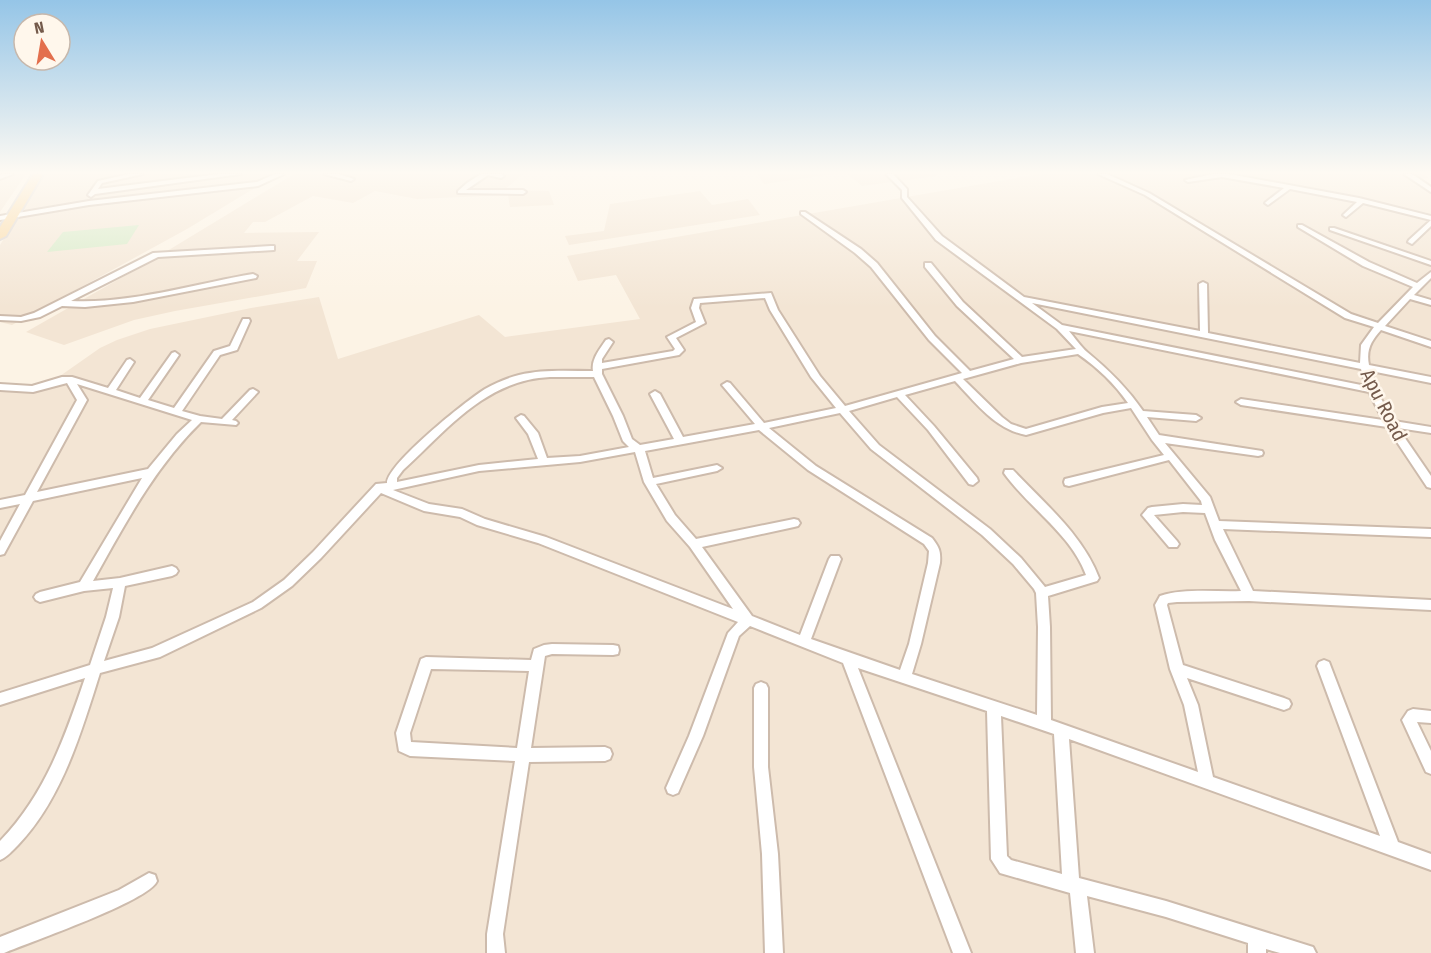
<svg xmlns="http://www.w3.org/2000/svg" width="1431" height="953" font-family="'Fira Sans Condensed',sans-serif">
  <rect width="100%" height="100%" fill="#fcf3e5"/>
  <path fill="#f3e5d4" d="M0 174H26L0 212Z
    M43 174H278L187 229 12 325 0 322V245Z
    M294 174H523L504 190 549 191 554 205 510 207 508 195 417 199 375 191 353 203 313 196 265 222H253L244 233 319 232 297 261H317L306 288 175 311 134 320 64 345 26 332 149 262Z
    M757 174H835L764 184Z
    M848 174H935L937 176 862 186Z
    M1039 174H1423L1429 178 1419 179 1431 187V953H0V390L34 391 60 376 100 348 117 340 150 329 251 308 319 297 338 359 479 315 505 337 640 319 616 275 578 281 567 256Z
    M700 191 712 205 748 199 760 215 569 245 565 236 604 231 610 204Z"/>
  <path fill="#d3e9c4" d="M139 225 127 244 47 252 63 232Z"/>
  <g fill="none" stroke-linecap="round" stroke-linejoin="round">
    <defs>
      <path id="street" d="M2 174H13L0 179V175Z
        M129 174H143L102 183 98 189 219 174H241L95 194 91 197 88 195 98 181Z
        M275 174H284L258 186 89 205 0 220V216L89 201 257 182Z
        M324 174H338L354 179 351 181Z
        M481 174H502L504 176 501 178 488 175 466 190H523L526 192 523 194 458 193V191L467 183Z
        M886 174H893L907 189V197L942 236 1024 297 1200 331 1199 284 1203 282 1207 284 1208 333 1360 363 1361 345 1374 327 1345 318 1145 195 1098 174H1107L1149 193 1351 314 1378 323 1413 287 1363 266 1298 227V225H1302L1369 262 1417 283 1431 272V278L1414 295 1431 300V305L1410 299 1385 326 1431 341V347L1381 330C1371 341 1366 350 1369 365L1431 377V383L1371 371 1380 397 1394 421 1431 427V433L1398 428 1431 476V488L1427 487 1387 427 1241 405 1236 402 1241 399 1383 420 1369 392 1069 331C1075 338 1081 347 1087 352 1109 370 1128 389 1143 411L1196 415 1201 418 1196 421 1147 417 1159 435 1262 451 1263 453 1262 455 1258 456 1165 443 1210 497 1219 521 1431 529V537L1223 529 1253 591 1431 600V610L1249 601 1177 602 1168 603 1167 605 1183 665 1284 698 1289 700 1291 704 1289 708 1284 710 1187 678 1198 705 1213 777 1380 836 1317 666 1319 662 1324 660 1329 662 1398 842 1431 854V870L1069 739 1079 878 1166 901 1313 947 1316 953H1280L1266 949V953H1248V943L1166 917 1087 896 1094 953H1076L1070 893 1000 873 991 859 987 711 858 668 971 953H953L843 663 750 626 739 636 703 736 678 793 673 795 668 793 666 788 689 736 728 633 738 622 538 543 477 525 460 517 424 511 381 493 321 558 292 586 261 608 160 657 100 673C81 733 62 799 18 845 12 851 7 857 0 860V841C45 795 65 737 85 678L0 705V693L90 665 106 617 113 588 84 591 40 602 36 600 34 597 36 594 40 592 80 582 142 478 33 501 4 554 0 555V541L20 504 0 508V500L25 495 77 400 67 383 33 392 0 390V384L32 386 62 377H72L108 388 127 360 130 359 134 362 116 390 140 398 172 353 175 352 179 355 148 400 174 408 214 351 230 346 243 319H249L250 321 237 350 220 355 182 411 200 416 222 419 250 390 253 389 258 392 232 420 236 421 238 423 236 425 201 422C154 468 125 524 93 581L120 578 172 566 176 568 178 571 176 574 172 576 125 586 119 617 104 661 152 648 253 602 284 580 313 552 376 484 387 483C387 464 467 400 485 389 496 383 507 378 519 375 543 369 569 371 593 371 591 360 599 350 606 340L609 339 613 342 602 359V363L673 351 675 349 667 337 696 322 691 308 694 299 771 293 778 310 820 376 845 406 962 373 929 340 871 267 855 253 801 214V212H805L861 249 877 263 935 336 970 371 1014 359 957 306 925 267V263H931L963 302 1022 357 1076 349 1057 329 936 240 902 198V190ZM765 298 770 310 811 377 836 408 764 423 730 383 727 382 722 385 755 424 683 437 660 394 655 391 650 394 674 439 640 445 632 439 623 416 602 374V369L679 355 684 350 676 338 705 323 699 308 700 303ZM1032 303 1361 369 1366 386 1062 325ZM1078 354C1097 367 1115 384 1128 403L1102 407 1026 429 1011 424 1002 417 963 379 1021 363ZM550 377H594L613 416 623 441 629 447 580 456 547 458 538 433 524 416 521 415 516 418 528 434 538 459 479 465 397 482V478L403 470C447 430 485 380 550 377ZM955 381C976 403 995 429 1026 435L1103 413 1131 408 1152 440 1164 455 1065 479 1064 482 1065 485 1069 486 1169 460 1201 501 1202 505 1183 504 1152 507 1148 508 1142 515 1169 547H1177L1179 544 1177 541 1154 515 1183 512 1205 513 1215 540 1241 591C1215 592 1184 588 1160 596L1155 605 1170 669 1184 705 1198 772 1051 720 1050 627 1048 596 1097 581 1099 578C1083 535 1044 503 1013 470H1005L1004 473C1029 508 1071 534 1086 575L1045 587 1021 558 990 529 879 445 849 411 897 397 928 430 969 484 973 485 978 481 977 478 934 426 905 395ZM77 384 192 420 177 434 148 469 37 492 87 400ZM840 413 871 449 982 535 1013 564 1034 589 1036 593 1038 627 1037 715 912 674 921 644 940 563C941 551 939 547 932 538L816 466 769 428ZM759 430 808 470 924 544 929 551 928 563 909 644 900 670 811 639 841 559 839 556H831L829 559 800 635 752 616 702 547 794 527 798 526 800 523 798 520 794 519 696 539 675 515 656 484 717 471 722 468 717 465 653 478 645 451ZM635 452 644 482 667 521 690 547 733 609 546 537 485 519 462 509 429 504 393 490 479 471 580 462ZM1001 716 1054 734 1062 874 1011 860 1007 856Z
        M1213 174H1229L1359 198 1431 216V226L1412 244 1408 242 1409 240 1431 220 1363 203 1346 217 1343 215 1357 202 1290 189 1268 205 1265 203 1266 202 1284 188 1222 177 1188 182 1185 180Z
        M1404 174H1412L1431 187V192Z
        M1330 228H1334L1431 261V265L1330 230Z
        M271 246H274V250L158 257 71 301C132 304 193 284 253 274L257 276 256 278 133 302 85 307 62 306 40 317 21 321 0 320V316L21 317 34 313 153 253Z
        M552 644 613 645 618 646 619 650 618 654 613 655 552 654 545 656 531 748 605 747 610 749 612 754 610 759 605 761 529 762 503 934 505 953H487V934L515 761 410 756 399 751 396 733 421 659 426 657 531 660 534 649 544 645ZM431 669 529 671 517 748 411 742 410 733Z
        M761 682 766 684 768 688V767L778 854 783 953H765L762 854 754 767V688L756 684Z
        M1413 709 1431 711V723L1417 722 1431 751V774L1426 772 1402 720 1408 711Z
        M149 873 155 875 157 881C149 901 30 942 4 953H0V937L119 890Z"/>
      <path id="primary" d="M33 174H43L6 236 0 239V227Z"/>
    </defs>
    <use href="#street" stroke="#cdbbac" stroke-width="4"/>
    <use href="#primary" stroke="#d8d1cd" stroke-width="4"/>
    <use href="#street" fill="#fff" fill-rule="evenodd"/>
    <use href="#primary" fill="#f9d79f" fill-rule="evenodd"/>
  </g>
  <linearGradient id="sky" x2="0" y2="1"><stop stop-color="#95c5e7"/><stop offset="0.56" stop-color="#fefaf3"/><stop offset="1" stop-color="#fefaf3" stop-opacity="0"/></linearGradient>
  <rect width="1431" height="308" fill="url(#sky)"/>
  <g text-anchor="middle" stroke-width="5" stroke-linejoin="round" paint-order="stroke">
    <g font-size="20" fill="#745a4b" stroke="#fff7ec">
      <text transform="translate(1384 405) rotate(63)" y="7">Apu Road</text>
    </g>
  </g>
  <g transform="translate(42 42) rotate(349)"><circle r="28" fill="#fff7ec" stroke="#c7b8ac" stroke-width="1.5"/>
  <path d="M0-4.5L10 22L0 15L-10 22Z" fill="#e36f4d"/>
  <text y="-9" font-size="16" font-weight="bold" text-anchor="middle" fill="#745a4b">N</text>
  </g>
</svg>
